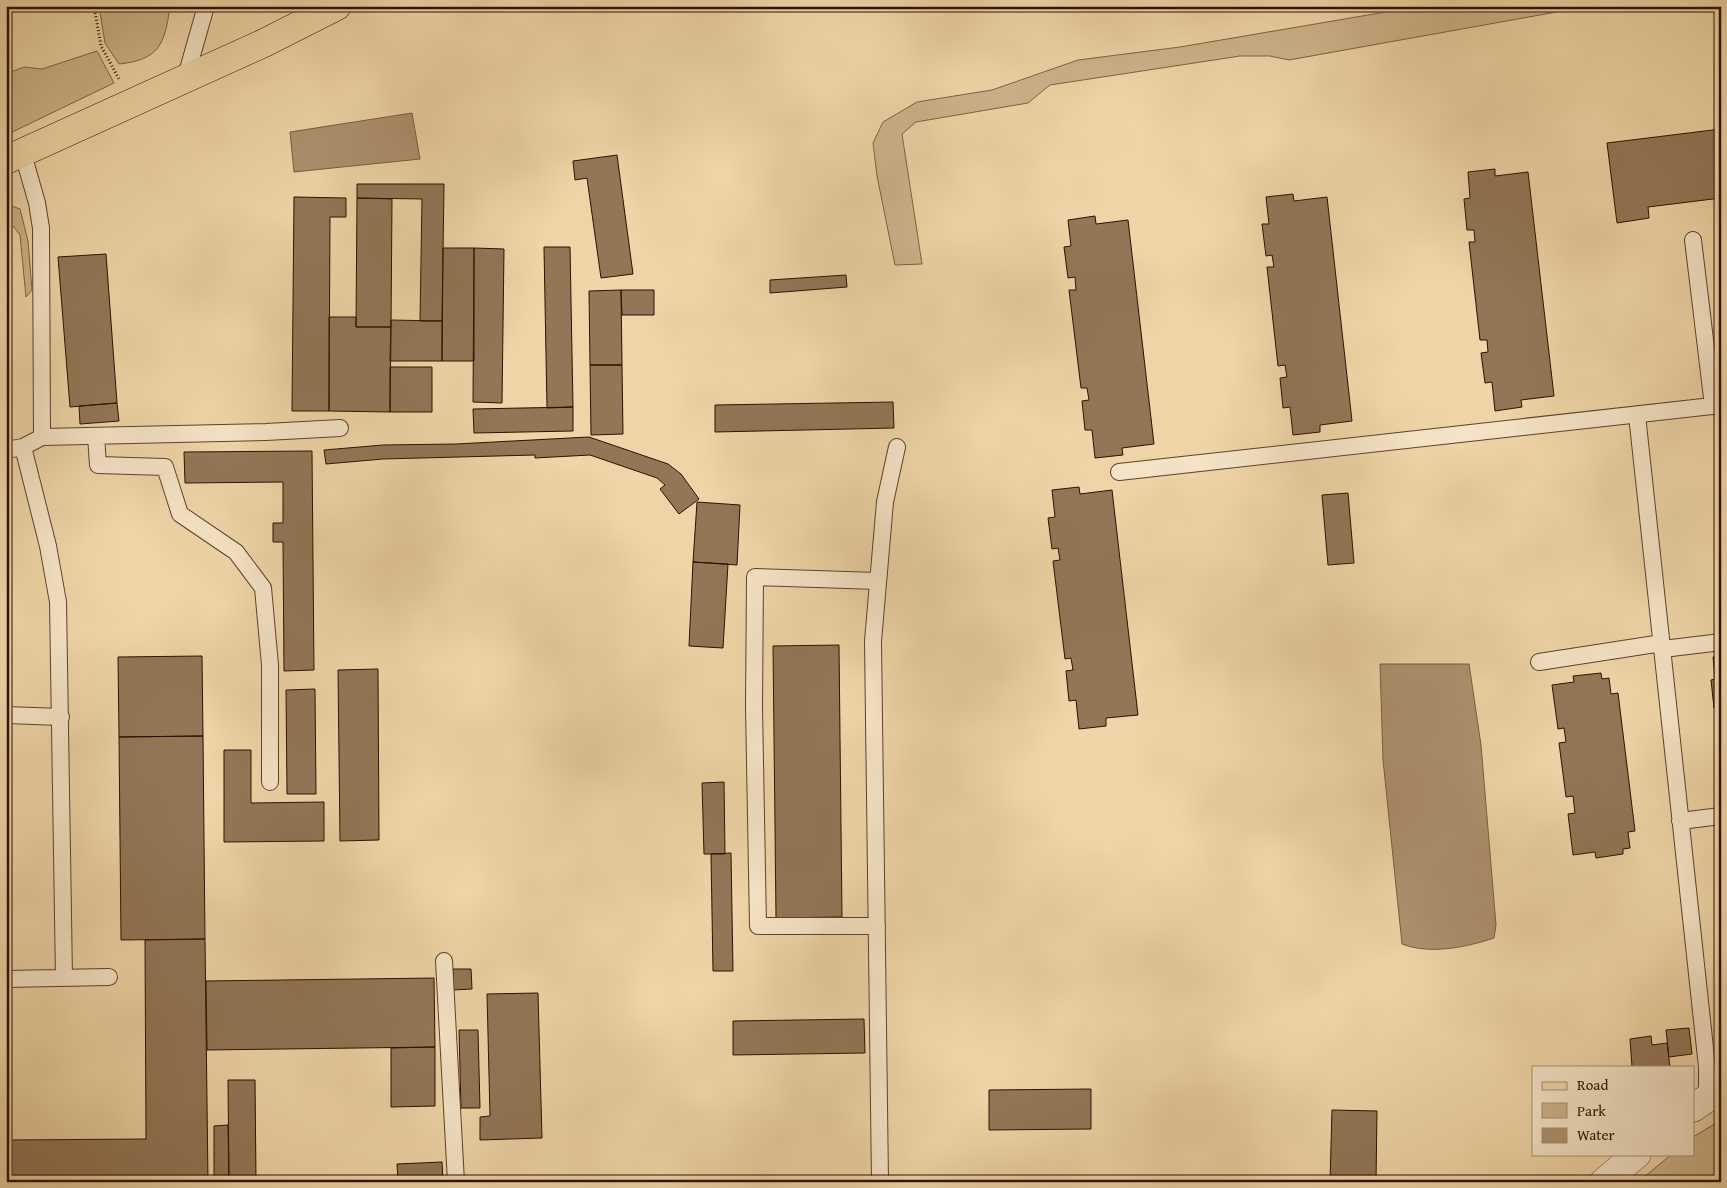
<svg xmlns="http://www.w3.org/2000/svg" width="1727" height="1188" font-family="'Gentium Book Plus',serif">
  <rect width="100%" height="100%" fill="#eed4a6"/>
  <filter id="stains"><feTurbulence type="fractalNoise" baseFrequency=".004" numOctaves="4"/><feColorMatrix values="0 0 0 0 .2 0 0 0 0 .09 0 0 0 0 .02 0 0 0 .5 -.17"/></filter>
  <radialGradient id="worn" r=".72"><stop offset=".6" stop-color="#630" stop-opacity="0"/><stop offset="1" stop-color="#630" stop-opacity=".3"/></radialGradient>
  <path fill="#cdb38a" stroke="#7e6245" d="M99 6H170C165 44 159 60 119 64L105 43Z
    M1421 6H1590L1289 60 1270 56H1240L1050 85 1028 103 916 122 902 134 922 264 895 265 877 176 873 143 883 122 917 102 992 90 1078 60 1180 47Z
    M97 51 114 83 6 135V74L24 67 42 69Z
    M6 204 20 209 28 241 32 290 26 297 20 235 14 227 6 225Z
    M1721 1120V1179L1717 1182H1638L1672 1154H1693V1137Z"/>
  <path fill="#ad916e" stroke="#7a5d42" d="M412 113 420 159 294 172 290 132Z
    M1380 664H1469L1481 745 1496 925 1494 938C1467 947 1430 955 1402 944L1383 760Z"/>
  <path fill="#927656" stroke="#2e1000" d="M1721 129V198L1648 207 1649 218 1617 223 1607 143Z
    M617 155 633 274 601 278 587 178 575 180 573 161Z
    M1495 169V176L1528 172 1554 396 1521 400 1522 407 1495 411 1492 382 1485 383 1481 353 1488 352 1487 340H1480L1469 242H1475L1474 230H1467L1464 199 1470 198 1468 172Z
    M357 184H444L442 321H420L422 199 357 198Z
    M1293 194 1294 201 1327 197 1352 421 1320 425V432L1293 435 1290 407 1283 408 1280 378 1287 377 1285 365 1278 366 1267 267H1274L1272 255 1266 256 1262 224H1269L1266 197Z
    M294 197 346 198V217H330L329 411H292Z
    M357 198 392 199 391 327H356Z
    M1095 216 1096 224 1128 220 1154 444 1122 448 1123 455 1095 458 1092 430H1085L1082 401 1089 400 1087 388H1081L1069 290H1076L1075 277 1068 278 1064 247 1071 246 1068 220Z
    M544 247H570L573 407 547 408Z
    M443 248H474V361H442Z
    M474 248 504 249 502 403 473 402Z
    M106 254 117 403 70 407 58 257Z
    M846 275 847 287 770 293V280Z
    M621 290H654V315H622Z
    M621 290 622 365H590L589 291Z
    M329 317H356V327H391L390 412 329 411Z
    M391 320 442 321V361H390Z
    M590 365H622L623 434 591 435Z
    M390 367H432V412H390Z
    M893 402 894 428 715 432V405Z
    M117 403 119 421 80 424 79 406Z
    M573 407V431L474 433 473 409Z
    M589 437 668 464 681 474 699 499 679 514 660 489 665 485 657 478 590 455 535 458V455L383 459 326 464 324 450 383 445 456 444Z
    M312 451 314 670 284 671 283 542H273V523H283V482L185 483 184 452Z
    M1079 487 1080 494 1112 490 1138 715 1106 718V726L1079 729 1076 700 1069 701 1066 671 1073 670 1071 658 1065 659 1053 561 1060 560 1058 548 1052 549 1048 518 1055 517 1052 490Z
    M1348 493 1354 563 1328 565 1322 495Z
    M697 502 740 505 737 565 693 562Z
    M693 562 728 564 723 648 689 646Z
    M839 645 842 917 776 918 773 646Z
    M202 656 203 736 119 737 118 657Z
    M1721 656V714H1720L1719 707 1714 708 1711 680 1715 679 1713 657Z
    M378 669 379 840 340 841 338 670Z
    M1601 673 1602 679 1609 678 1611 694 1618 693 1635 831 1628 832 1630 848 1623 849V854L1596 858 1595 852 1573 855 1568 814 1575 813 1573 796 1566 797 1559 743 1566 742 1564 728 1558 729 1552 685 1574 682 1573 676Z
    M315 689 316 794H287L286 690Z
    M203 736 205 939 121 940 119 737Z
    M224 750H251V803L324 802V841L224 842Z
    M724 782 725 854H704L702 783Z
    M731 853 733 971H713L711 854Z
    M205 939 208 1182H7V1140L146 1139 145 940Z
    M453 969H471L472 989 453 990Z
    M434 978 435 1047 207 1050 206 981Z
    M538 993 542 1138 480 1140V1117L490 1116 487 994Z
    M864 1019 865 1053 733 1055V1021Z
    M1689 1028 1692 1054 1669 1057 1666 1030Z
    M459 1030H478L480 1108H461Z
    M1651 1036 1652 1045 1667 1043 1670 1067H1632L1630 1039Z
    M435 1047V1106L391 1107V1048Z
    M228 1080H255L256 1182H229Z
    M1091 1089V1129L989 1130V1090Z
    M1332 1110 1377 1111 1376 1182H1330Z
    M228 1125 229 1182H214V1126Z
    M442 1162 443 1182H398L397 1164Z"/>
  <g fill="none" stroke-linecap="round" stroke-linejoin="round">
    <defs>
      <path id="service" d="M185 80 206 6
        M1693 240 1713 406
        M1637 415 1707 1067V1097
        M96 436 98 465 165 467 180 514 236 552 263 588 270 665V782
        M42 437 266 432 340 428
        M23 447 48 546 58 602 64 978
        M6 450 23 447 42 437 41 228 37 203 23 154
        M1119 472 1721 405
        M1663 649 1721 642
        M1539 662 1662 643
        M6 715 61 717
        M1680 821 1721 816
        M877 926H758L754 707 755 577 878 581
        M444 961 456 1182
        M6 979 109 977
        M880 1182 873 641 885 502 897 447"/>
      <path id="minor" d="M1693 1108 1721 1089
        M1604 1182 1637 1154"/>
      <path id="primary" d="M6 160 264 43 337 6"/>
    </defs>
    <use href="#service" stroke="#5e412a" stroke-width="18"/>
    <use href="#minor" stroke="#5e412a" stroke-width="29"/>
    <use href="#primary" stroke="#2e1000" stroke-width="29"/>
    <path stroke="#2e1000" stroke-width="3" stroke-dasharray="1 2.5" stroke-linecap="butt" d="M94 6 101 46 119 79"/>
    <use href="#service" stroke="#f4e3c5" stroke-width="16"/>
    <use href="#minor" stroke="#f4e3c5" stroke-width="28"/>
    <use href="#primary" stroke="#eed4a6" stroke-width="28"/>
  </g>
  <rect width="1727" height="1188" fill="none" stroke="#eed4a6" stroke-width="25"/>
  <rect x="8" y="8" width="1712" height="1173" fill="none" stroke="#2e1000" stroke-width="2.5"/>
  <rect x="12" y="12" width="1702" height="1163" fill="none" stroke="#2e1000"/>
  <rect x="1532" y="1066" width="162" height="90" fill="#f4e3c5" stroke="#a58f76"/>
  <rect x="1542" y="1082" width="25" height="8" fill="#eed4a6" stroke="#a58f76"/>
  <text x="1577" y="1090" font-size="15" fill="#2e1000">Road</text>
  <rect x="1542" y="1103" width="25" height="15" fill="#cdb38a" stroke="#a58f76"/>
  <text x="1577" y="1116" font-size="15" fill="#2e1000">Park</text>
  <rect x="1542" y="1128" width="25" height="15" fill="#ad916e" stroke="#a58f76"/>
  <text x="1577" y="1140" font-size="15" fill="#2e1000">Water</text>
  <rect width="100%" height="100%" filter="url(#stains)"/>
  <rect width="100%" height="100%" fill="url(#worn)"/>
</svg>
